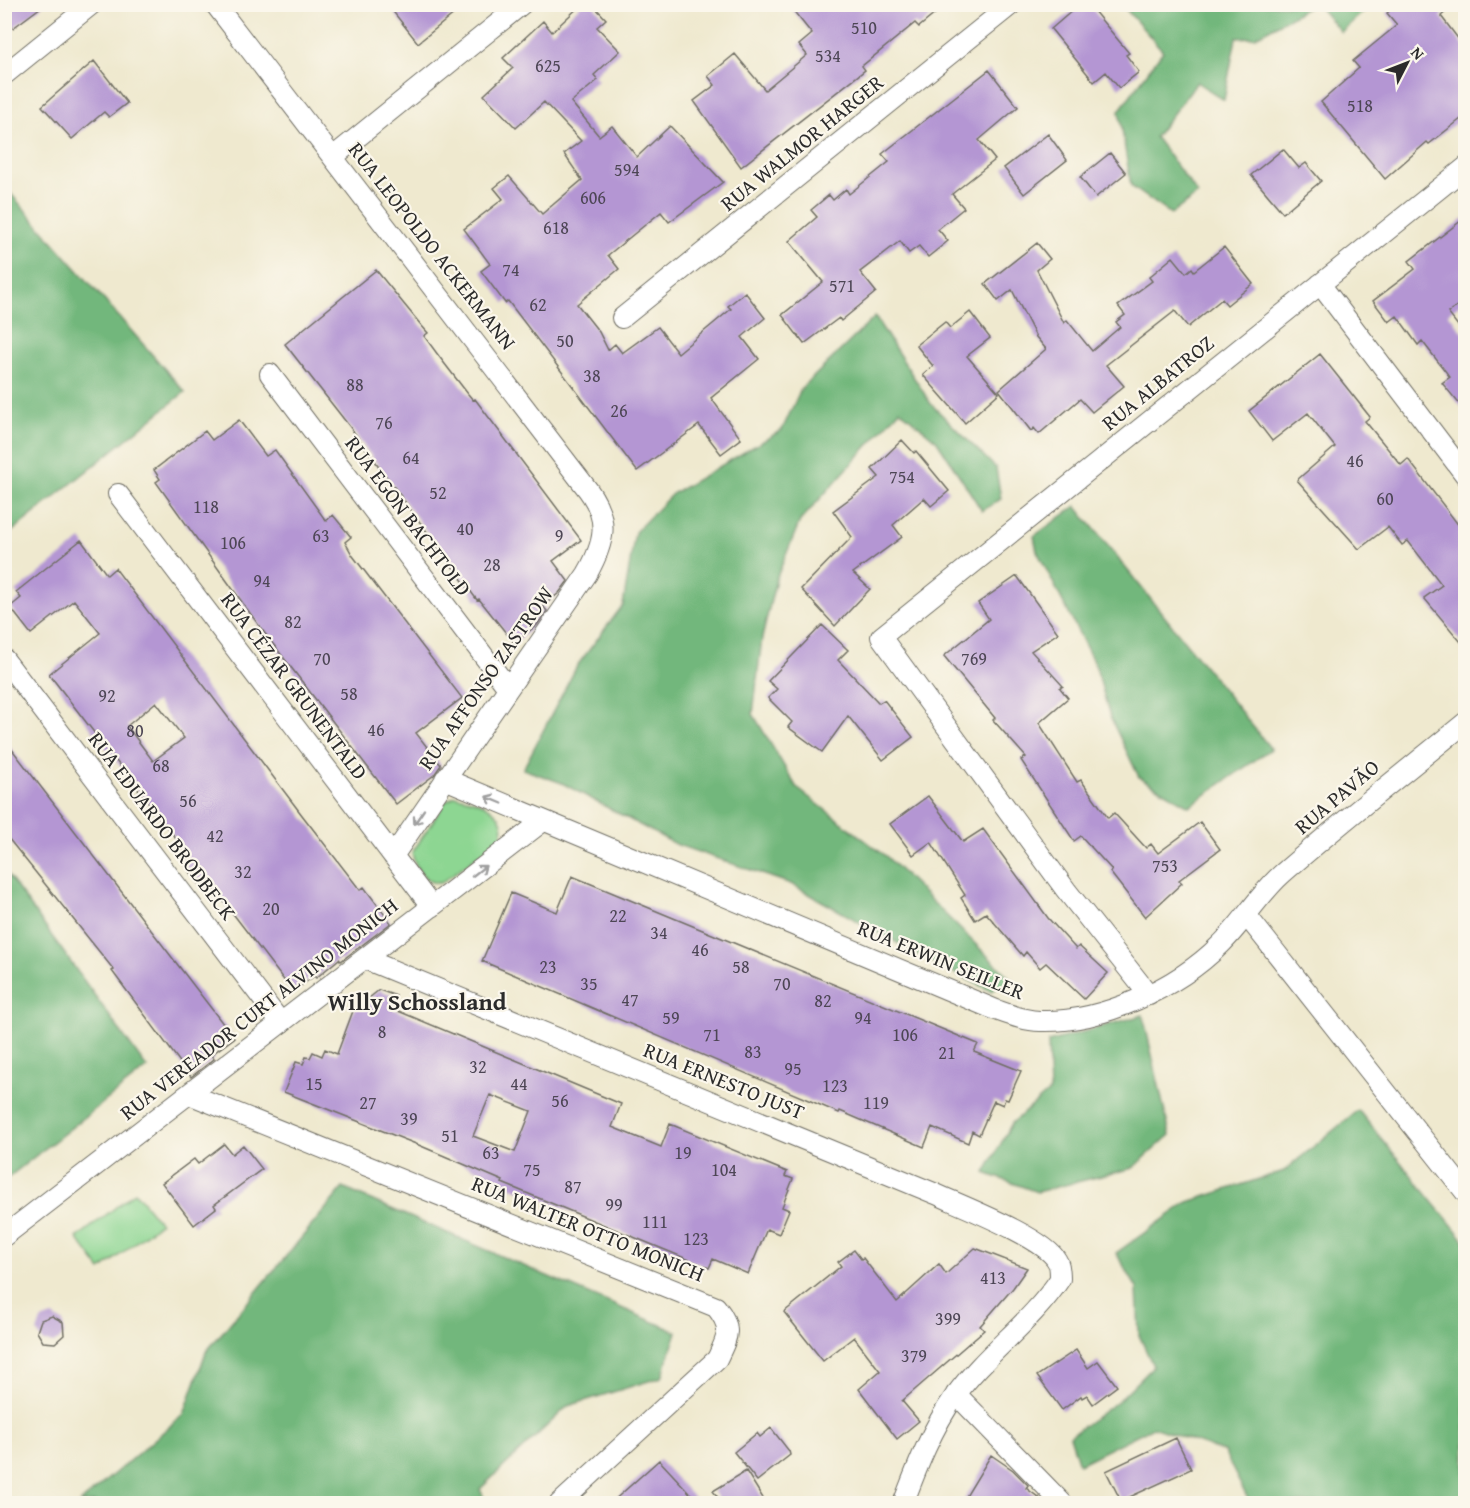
<svg xmlns="http://www.w3.org/2000/svg" width="1470" height="1508" font-family="'Gentium Book Plus',serif">
  <rect width="100%" height="100%" fill="#fbf7ec"/>
  <filter id="ink" filterUnits="userSpaceOnUse"><feTurbulence type="fractalNoise" baseFrequency=".0167" numOctaves="2"/><feDisplacementMap in="SourceGraphic" scale="12" xChannelSelector="R" yChannelSelector="G"/><feConvolveMatrix kernelMatrix="1 2 1 2 8 2 1 2 1" color-interpolation-filters="sRGB"/></filter>
  <filter id="wash" filterUnits="userSpaceOnUse"><feTurbulence type="fractalNoise" baseFrequency=".008" numOctaves="4" result="noise"/><feDisplacementMap in="SourceGraphic" scale="24" xChannelSelector="R" yChannelSelector="G"/><feGaussianBlur stdDeviation="1.35" result="paint"/><feColorMatrix in="noise" values="0 0 0 0 0 0 0 0 0 0 0 0 0 0 0 0 0 1.4 0 .05"/><feComposite in="paint" operator="in"/></filter>
  <g filter="url(#wash)">
    <rect width="100%" height="100%" fill="#efe9cf"/>
    <path fill="#8dd692" stroke="#5c805e" stroke-width="1.5" d="M455 796C478 798 514 814 499 840L441 883C425 885 415 867 412 853L446 801Z
      M135 1192 160 1223 101 1270 77 1238Z"/>
    <path fill="#72b77c" stroke="#4e7154" stroke-width="1.5" d="M1368 4 1370 6 1341 32 1317 5Z
      M1122 5H1312L1255 37 1236 38 1224 100 1197 82 1155 137 1198 194 1171 214 1131 186 1119 111 1163 51Z
      M4 186 185 392 5 537H4Z
      M875 317 931 404 996 468 1001 499 982 511 937 441 900 410 800 521 776 579 762 638 753 714 797 788 887 857 1013 981 991 991 928 960 791 884 675 844 562 783 523 769 577 666 623 605 635 532 672 494 782 430 801 389Z
      M1076 506 1271 749 1189 806 1139 777 1110 717 1096 667 1037 551 1034 536Z
      M5 871 147 1068 5 1180H4Z
      M1143 1015 1170 1135 1133 1168 1037 1192 985 1173 1012 1123 1050 1091 1048 1042Z
      M1358 1110 1465 1241V1503H1250L1224 1452 1153 1427 1079 1464 1070 1436 1119 1400 1153 1366 1139 1335 1137 1288 1116 1253 1188 1202 1284 1171Z
      M343 1188 677 1332 662 1377 568 1406 480 1489 486 1503H80L184 1414 206 1352Z"/>
    <g id="blocks">
      <path fill="#b496d3" fill-rule="evenodd" d="M4 4H45L13 28 4 18Z
        M387 4H466L418 43Z
        M582 4H592L606 19 597 27 620 51 594 75 598 80 571 102 599 136 612 126 637 157 670 126 723 182 669 222 661 212 608 255 619 269 577 304 599 332 608 350 615 344 622 353 658 327 678 353 731 309 728 306 745 292 765 318 742 337 759 359 711 398 741 439 721 454 699 425 637 471 508 301 505 303 481 271 490 264 464 229 503 199 494 188 509 176 542 214 582 180 564 154 581 141 544 102 516 128 484 95 513 68 503 58 543 21 552 32Z
        M788 4H947L919 27 915 23 862 66 865 70 741 167 694 101 715 85 708 76 735 54 765 90 807 55 799 45 812 34Z
        M1080 4H1088L1129 53 1126 55 1139 72 1119 88 1106 72 1094 82 1051 29Z
        M1397 4H1455L1441 16 1466 49V115L1429 144 1427 142 1385 179 1321 102 1359 68 1353 61 1397 25 1387 13Z
        M94 61 127 103 109 117 104 112 72 139 42 106Z
        M989 70 1018 107 979 140 995 160 952 194 964 208 938 229 948 241 928 257 919 246 909 253 900 241 860 272 876 292 841 321 839 318 804 344 782 315 823 282 789 241 817 217 811 210 829 195 833 200 846 189 849 194 889 162 882 154Z
        M1048 134 1067 160 1024 194 1004 168Z
        M1283 149 1299 168 1306 163 1321 181 1283 213 1251 175Z
        M1110 153 1126 173 1096 197 1080 177Z
        M1466 217V300L1448 313 1466 336V412L1442 383 1450 377 1422 341 1418 345 1397 316 1389 322 1373 301 1415 269 1409 261Z
        M1037 243 1050 259 1037 270 1064 323 1067 320 1092 351 1120 327 1116 322 1125 315 1118 306 1152 281 1149 277 1173 257 1186 273 1192 268 1194 271 1224 247 1253 284 1227 305 1222 299 1188 327 1175 311 1106 365 1124 386 1092 412 1080 399 1039 434 1034 428 1031 431 999 390 1046 349 1036 337 1012 290 998 301 985 284Z
        M376 270 421 325 428 333 424 336 441 359 468 394 473 400 475 399 581 540 553 561 568 581 559 593 543 606 547 611 537 625 514 643 479 599 477 600 350 427 285 344Z
        M970 312 990 338 967 356 999 393 965 423 923 375 933 366 916 345 945 322 950 328Z
        M1320 354 1370 417 1365 421 1401 465 1408 459 1466 535V648L1424 598 1442 585 1408 541 1402 545 1388 527 1359 549 1297 480 1335 447 1308 413 1272 441 1249 411Z
        M239 420 266 456 275 450 326 521 333 515 351 537 345 542 353 556 462 698 416 733 441 765 434 775 396 804 260 627 156 482 160 479 154 470 205 431 212 440Z
        M902 440 914 453 916 451 949 491 931 506 924 498 893 525 902 537 853 573 870 589 835 626 801 589 852 537 833 511 879 477 872 469Z
        M81 540 107 575 115 568 302 815 360 890 364 887 391 923 341 961 339 959 316 978 314 976 293 992 211 885 204 890 177 855 184 849 49 674 100 633 74 600 31 634 10 607 21 598 16 592ZM156 702 184 738 153 761 127 726Z
        M1017 576 1058 633 1031 651 1063 686 1060 688 1068 698 1039 723 1077 782 1081 780 1108 818 1114 813 1146 848 1151 844 1158 853 1200 822 1220 849 1179 880 1182 883 1145 917 1110 872 1112 870 1081 836 1074 841 1021 760 1026 757 993 720 995 718 944 656 989 619 978 603Z
        M822 625 848 650 838 660 879 703 884 700 913 737 883 760 848 716 822 752 788 727 792 722 768 698 777 689 768 681Z
        M4 739 234 1038 211 1055 214 1059 191 1077 112 971 114 970 4 833Z
        M928 796 963 842 983 829 1048 918 1076 949 1079 946 1108 973 1084 999 1046 963 1040 968 1026 952 1023 956 986 913 975 920 961 898 965 895 931 842 913 855 890 824Z
        M572 876 978 1044 974 1052 1021 1071 1008 1100 1005 1099 1003 1105 994 1101 979 1135 972 1131 968 1143 932 1127 924 1147 840 1111 839 1113 482 961 511 893 557 912Z
        M379 990 396 996 391 1008 621 1104 612 1127 661 1147 670 1124 787 1172 785 1176 793 1179 782 1207 789 1210 779 1234 767 1229 748 1274 713 1259 709 1268 502 1183 503 1181 421 1146 284 1092 296 1062 303 1064 306 1057 310 1058 313 1052 322 1056 325 1049 337 1054 353 1011ZM490 1095 531 1111 515 1152 473 1136Z
        M224 1144 232 1154 243 1145 262 1169 214 1205 216 1208 194 1225 162 1183 194 1159 198 1164Z
        M975 1248 1027 1268 1013 1288 980 1326 984 1330 902 1401 919 1421 897 1439 859 1389 880 1371 854 1337 823 1361 784 1312 841 1266 838 1262 854 1250 861 1259 863 1258 897 1302 939 1264 946 1274Z
        M52 1316 63 1322 64 1335 55 1343 43 1342 37 1332 41 1320Z
        M1076 1350 1088 1368 1098 1361 1117 1386 1093 1404 1087 1395 1082 1398 1081 1396 1062 1410 1037 1376Z
        M771 1428 789 1451 790 1455 757 1481 734 1452 757 1433 760 1437Z
        M1176 1438 1191 1469 1121 1501 1106 1471Z
        M991 1455 1013 1470 1028 1485 1026 1488 1046 1503H962Z
        M659 1460 699 1503H611Z
        M746 1471 766 1503H722L713 1491Z"/>
    </g>
  </g>
  <g filter="url(#ink)">
    <use href="#blocks" fill-opacity="0" stroke="#706e64" stroke-width="1.5"/>
    <g fill="none" stroke-linecap="round" stroke-linejoin="round">
      <defs>
        <path id="minor" d="M215 4 588 490C610 520 605 542 587 574L393 856
          M4 75 92 4
          M333 157 522 4
          M1320 284 1466 476
          M622 318 1012 4
          M270 374 508 688
          M118 494 432 907
          M4 659 281 1023
          M445 779 996 1010C1010 1015 1025 1021 1040 1021 1101 1023 1177 988 1220 945 1243 923 1259 894 1283 873 1342 821 1405 772 1466 722
          M1247 916 1466 1193
          M365 959 936 1194C962 1206 1045 1238 1057 1261 1060 1265 1060 1274 1060 1279 1031 1323 986 1353 955 1396 932 1428 917 1467 903 1504
          M1149 995 1066 890 881 637 1466 167
          M189 1094 716 1307C733 1328 728 1336 717 1359L559 1504
          M4 1236 543 821
          M956 1394 1063 1504"/>
      </defs>
      <use href="#minor" stroke="#706e64" stroke-width="22"/>
      <use href="#minor" stroke="#fff" stroke-width="20"/>
    </g>
    <defs><path id="oneway-shaft" d="M-6 0H5M1.5-3L5.5 0L1.5 3" fill="none" stroke-width="1.6" stroke-linecap="round" stroke-linejoin="round" transform="scale(1.5)"/></defs>
    <g stroke="#a0a0a0">
      <use href="#oneway-shaft" transform="translate(494 800) rotate(-157)"/>
      <use href="#oneway-shaft" transform="translate(419 817) rotate(124)"/>
      <use href="#oneway-shaft" transform="translate(479 871) rotate(-38)"/>
    </g>
  </g>
  <g text-anchor="middle" stroke-width="4.5" stroke-linejoin="round" paint-order="stroke">
    <g font-size="18" fill="#4d4655">
      <text x="864" y="34">510</text>
      <text x="828" y="62">534</text>
      <text x="548" y="72">625</text>
      <text x="1360" y="112">518</text>
      <text x="627" y="176">594</text>
      <text x="593" y="204">606</text>
      <text x="556" y="234">618</text>
      <text x="511" y="276">74</text>
      <text x="842" y="292">571</text>
      <text x="538" y="311">62</text>
      <text x="565" y="347">50</text>
      <text x="592" y="382">38</text>
      <text x="355" y="391">88</text>
      <text x="619" y="417">26</text>
      <text x="384" y="429">76</text>
      <text x="411" y="464">64</text>
      <text x="1355" y="467">46</text>
      <text x="902" y="483">754</text>
      <text x="438" y="499">52</text>
      <text x="1385" y="505">60</text>
      <text x="206" y="513">118</text>
      <text x="465" y="535">40</text>
      <text x="321" y="542">63</text>
      <text x="559" y="542">9</text>
      <text x="233" y="549">106</text>
      <text x="492" y="571">28</text>
      <text x="262" y="587">94</text>
      <text x="293" y="628">82</text>
      <text x="322" y="665">70</text>
      <text x="974" y="665">769</text>
      <text x="349" y="700">58</text>
      <text x="107" y="702">92</text>
      <text x="376" y="736">46</text>
      <text x="135" y="737">80</text>
      <text x="161" y="772">68</text>
      <text x="188" y="807">56</text>
      <text x="215" y="842">42</text>
      <text x="1165" y="872">753</text>
      <text x="243" y="878">32</text>
      <text x="271" y="915">20</text>
      <text x="618" y="922">22</text>
      <text x="659" y="939">34</text>
      <text x="700" y="956">46</text>
      <text x="548" y="973">23</text>
      <text x="741" y="973">58</text>
      <text x="589" y="990">35</text>
      <text x="782" y="990">70</text>
      <text x="630" y="1006">47</text>
      <text x="823" y="1007">82</text>
      <text x="671" y="1024">59</text>
      <text x="863" y="1024">94</text>
      <text x="382" y="1038">8</text>
      <text x="712" y="1041">71</text>
      <text x="905" y="1041">106</text>
      <text x="753" y="1058">83</text>
      <text x="947" y="1059">21</text>
      <text x="478" y="1073">32</text>
      <text x="793" y="1075">95</text>
      <text x="314" y="1090">15</text>
      <text x="519" y="1090">44</text>
      <text x="835" y="1092">123</text>
      <text x="560" y="1107">56</text>
      <text x="368" y="1109">27</text>
      <text x="876" y="1109">119</text>
      <text x="409" y="1125">39</text>
      <text x="450" y="1142">51</text>
      <text x="491" y="1159">63</text>
      <text x="683" y="1159">19</text>
      <text x="532" y="1176">75</text>
      <text x="724" y="1176">104</text>
      <text x="573" y="1193">87</text>
      <text x="614" y="1211">99</text>
      <text x="655" y="1228">111</text>
      <text x="696" y="1245">123</text>
      <text x="993" y="1284">413</text>
      <text x="948" y="1325">399</text>
      <text x="914" y="1362">379</text>
    </g>
    <g font-size="21" fill="#2b2b2b" stroke="#fbf7ec">
      <text transform="translate(802 143) rotate(-39)" y="7">RUA WALMOR HARGER</text>
      <text transform="translate(432 246) rotate(52)" y="7">RUA LEOPOLDO ACKERMANN</text>
      <text transform="translate(1158 383) rotate(-39)" y="7">RUA ALBATROZ</text>
      <text transform="translate(408 516) rotate(53)" y="7">RUA EGON BACHTOLD</text>
      <text transform="translate(486 678) rotate(-55)" y="7">RUA AFFONSO ZASTROW</text>
      <text transform="translate(294 686) rotate(53)" y="7">RUA CÉZAR GRUNENTALD</text>
      <text transform="translate(1337 797) rotate(-40)" y="7">RUA PAVÃO</text>
      <text transform="translate(162 826) rotate(53)" y="7">RUA EDUARDO BRODBECK</text>
      <text transform="translate(941 960) rotate(22)" y="7">RUA ERWIN SEILLER</text>
      <text transform="translate(259 1009) rotate(-38)" y="7">RUA VEREADOR CURT ALVINO MONICH</text>
      <text transform="translate(724 1081) rotate(22)" y="7">RUA ERNESTO JUST</text>
      <text transform="translate(588 1229) rotate(22)" y="7">RUA WALTER OTTO MONICH</text>
    </g>
    <g font-size="24" font-weight="bold" fill="#2b2b2b" stroke="#fbf7ec">
      <text x="417" y="1010">Willy Schossland</text>
    </g>
  </g>
  <rect width="1470" height="1508" fill="none" stroke="#fbf7ec" stroke-width="24"/>
  <g transform="translate(1407 63) rotate(48)" stroke="#fbf7ec" stroke-width="4.5" paint-order="stroke">
  <path d="M0-4.5L10 22L0 15L-10 22Z" fill="#2b2b2b"/>
  <text y="-9" font-size="16" font-weight="bold" text-anchor="middle" fill="#2b2b2b">N</text>
  </g>
</svg>
